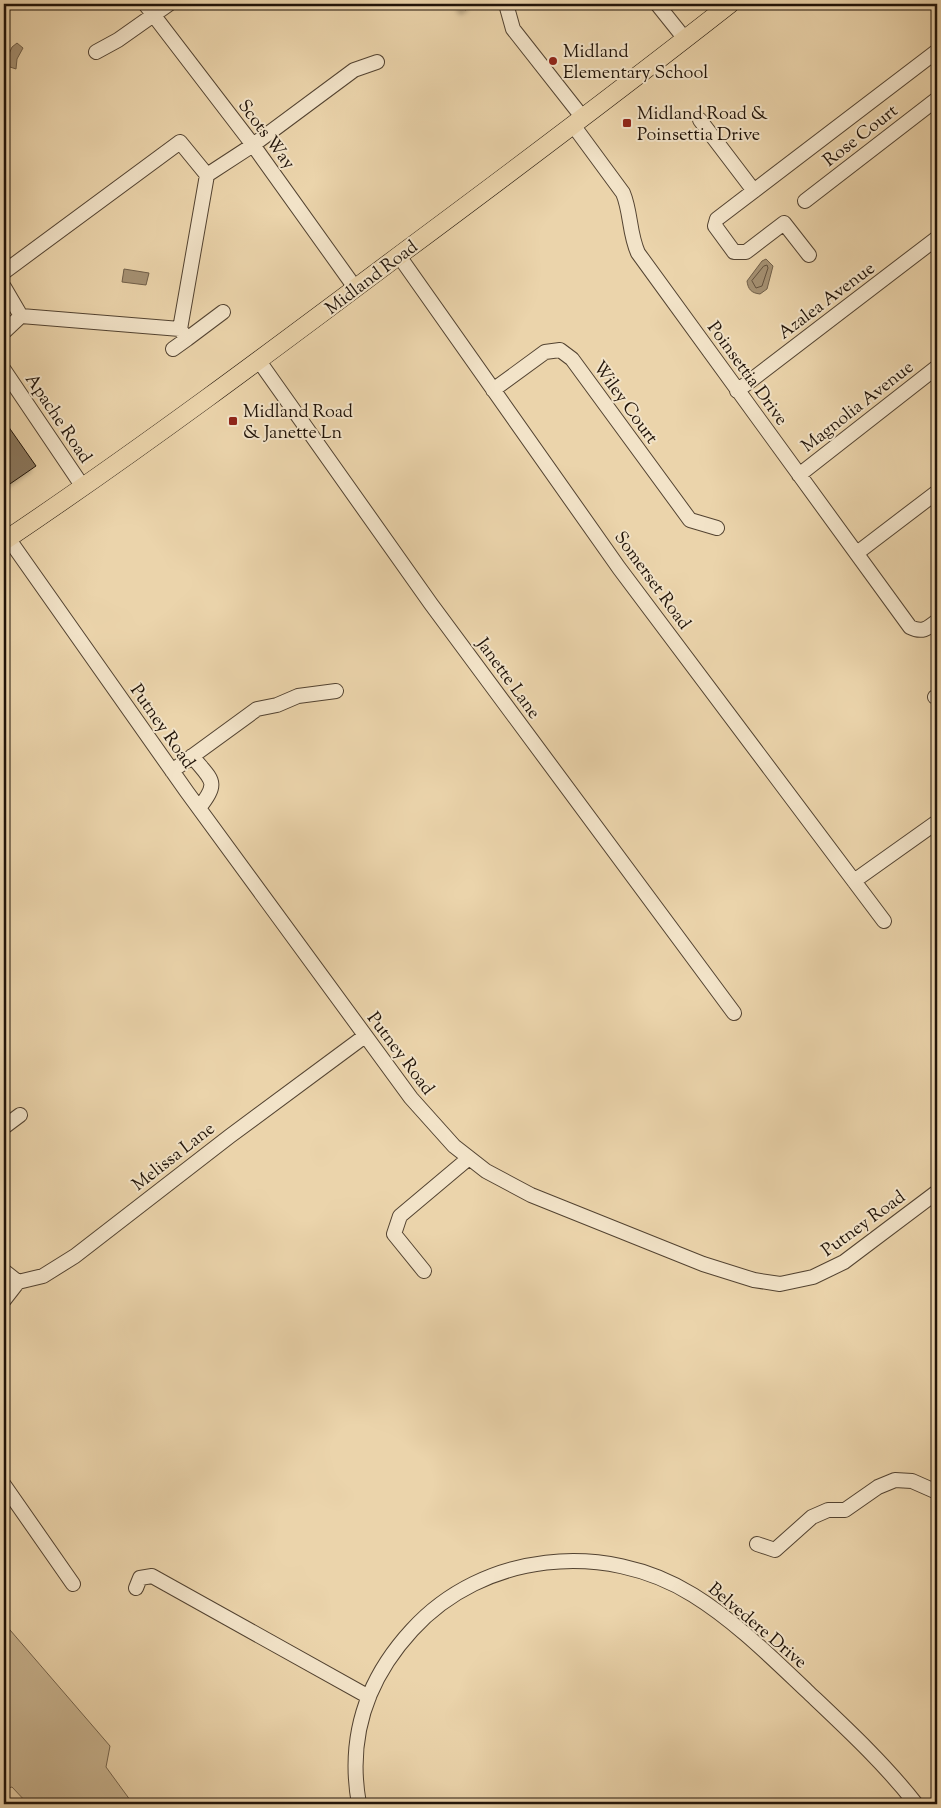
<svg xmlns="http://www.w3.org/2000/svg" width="941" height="1808" font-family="'Sorts Mill Goudy',serif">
  <defs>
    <filter id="shadow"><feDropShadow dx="-4.5" dy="4.5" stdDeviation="2.5" flood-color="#0004"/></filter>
  </defs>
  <rect width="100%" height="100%" fill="#ebd4ab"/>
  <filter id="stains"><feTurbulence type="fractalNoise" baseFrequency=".004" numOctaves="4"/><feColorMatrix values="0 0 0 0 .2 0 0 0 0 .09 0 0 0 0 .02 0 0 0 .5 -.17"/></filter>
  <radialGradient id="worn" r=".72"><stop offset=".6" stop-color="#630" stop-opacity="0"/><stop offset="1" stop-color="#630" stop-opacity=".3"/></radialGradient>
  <path fill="#c8b38f" stroke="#74634c" d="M4 1623 110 1746 106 1767 133 1804H28L12 1787 4 1789Z"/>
  <path fill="#a69274" stroke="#705f49" d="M17 43 23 48 17 59 16 69 7 66 6 61 12 47Z
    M766 259 773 266 767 289 760 294C751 293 748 289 747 281L762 261Z
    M124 269 149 273 146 285 122 282Z"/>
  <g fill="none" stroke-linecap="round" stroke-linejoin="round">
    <path stroke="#63523e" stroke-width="1" d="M764 266 767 265 768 268 762 286 756 288 752 281Z"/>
  </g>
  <path fill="#8a775d" stroke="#201308" filter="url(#shadow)" d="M460 4H474L465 10Z
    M8 426 36 466 4 488V429Z"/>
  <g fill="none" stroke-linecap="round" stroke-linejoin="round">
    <defs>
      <path id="minor" d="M145 4 253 145 356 289
        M506 4 513 29 583 118
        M657 4 685 39
        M96 52 118 40 169 4
        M700 120 754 191
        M573 125 623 193C631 212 629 233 638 253L910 627C922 633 927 629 937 621
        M805 201 937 99
        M809 255 784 223 746 252H734L715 226 717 219 937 51
        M399 256 619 568 884 921
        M4 272 180 142 207 175 253 145 354 70 377 62
        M4 287 21 316 4 332
        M21 316 180 329 207 175
        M180 329 187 339 223 312
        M173 349 187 339
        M259 361 431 604 734 1013
        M4 370 83 487
        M493 390 545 352 560 350 572 359 690 520 717 528
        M737 391 937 238
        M799 475 937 367
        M8 538 187 792 411 1098 454 1146 486 1171 531 1195 703 1264 754 1280 780 1284 813 1277 844 1262 937 1192
        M857 553 937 492
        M935 697 937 696
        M192 756C212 781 220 781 199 808
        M172 771 257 709 277 705 298 696 336 691
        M854 881 937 822
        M4 1127 20 1115
        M4 1271 18 1282
        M424 1271 394 1234 400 1216 469 1158
        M4 1300 18 1282 43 1276 75 1256 230 1136 365 1036
        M4 1485 73 1584
        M757 1544 775 1550 812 1517 828 1510H845L878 1487 895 1480 912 1481 937 1492
        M136 1588 140 1578 152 1576 369 1697
        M359 1804C347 1737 366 1680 412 1630 483 1552 605 1540 693 1595 735 1621 771 1657 807 1691 845 1727 884 1763 916 1804"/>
      <path id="major" d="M4 541C141 449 273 350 405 251 514 170 623 88 730 4"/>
    </defs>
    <use href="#minor" stroke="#534331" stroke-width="16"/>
    <use href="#major" stroke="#201308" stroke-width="19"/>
    <use href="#minor" stroke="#f2e3c8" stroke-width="14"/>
    <use href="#major" stroke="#ebd4ab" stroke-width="18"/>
  </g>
  <g fill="#8f2418" stroke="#f2e3c8" stroke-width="2">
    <circle cx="553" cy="61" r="5"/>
    <rect x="622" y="118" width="10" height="10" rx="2.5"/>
    <rect x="228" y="416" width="10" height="10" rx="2.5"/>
  </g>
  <g text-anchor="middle" stroke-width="4" stroke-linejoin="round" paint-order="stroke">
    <g font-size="18" fill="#201308" stroke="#f2e3c8" text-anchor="start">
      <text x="563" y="57">Midland<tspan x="563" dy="21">Elementary School</tspan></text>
      <text x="637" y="119">Midland Road &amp;<tspan x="637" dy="21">Poinsettia Drive</tspan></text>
      <text x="243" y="417">Midland Road<tspan x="243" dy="21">&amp; Janette Ln</tspan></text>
    </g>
    <g font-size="18" fill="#201308" stroke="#f2e3c8">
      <text transform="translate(267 134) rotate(53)" y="6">Scots Way</text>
      <text transform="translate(860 135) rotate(-38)" y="6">Rose Court</text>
      <text transform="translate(371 277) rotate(-37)" y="6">Midland Road</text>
      <text transform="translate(826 300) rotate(-37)" y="6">Azalea Avenue</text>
      <text transform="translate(748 373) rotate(54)" y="6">Poinsettia Drive</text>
      <text transform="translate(626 402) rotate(54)" y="6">Wiley Court</text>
      <text transform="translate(857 406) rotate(-38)" y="6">Magnolia Avenue</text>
      <text transform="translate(59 418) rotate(56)" y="6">Apache Road</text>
      <text transform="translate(653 580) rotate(54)" y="6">Somerset Road</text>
      <text transform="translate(509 678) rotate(54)" y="6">Janette Lane</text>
      <text transform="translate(163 726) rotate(55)" y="6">Putney Road</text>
      <text transform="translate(401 1053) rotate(53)" y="6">Putney Road</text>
      <text transform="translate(173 1156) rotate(-38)" y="6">Melissa Lane</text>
      <text transform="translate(863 1223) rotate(-36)" y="6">Putney Road</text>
      <text transform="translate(758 1625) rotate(40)" y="6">Belvedere Drive</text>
    </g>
  </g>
  <rect width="941" height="1808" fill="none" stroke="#ebd4ab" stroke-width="20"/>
  <rect x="5" y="5" width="931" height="1798" fill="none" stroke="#201308" stroke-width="2.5"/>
  <rect x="10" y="10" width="921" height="1788" fill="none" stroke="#201308"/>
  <rect width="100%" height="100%" filter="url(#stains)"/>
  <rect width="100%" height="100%" fill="url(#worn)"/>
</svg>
